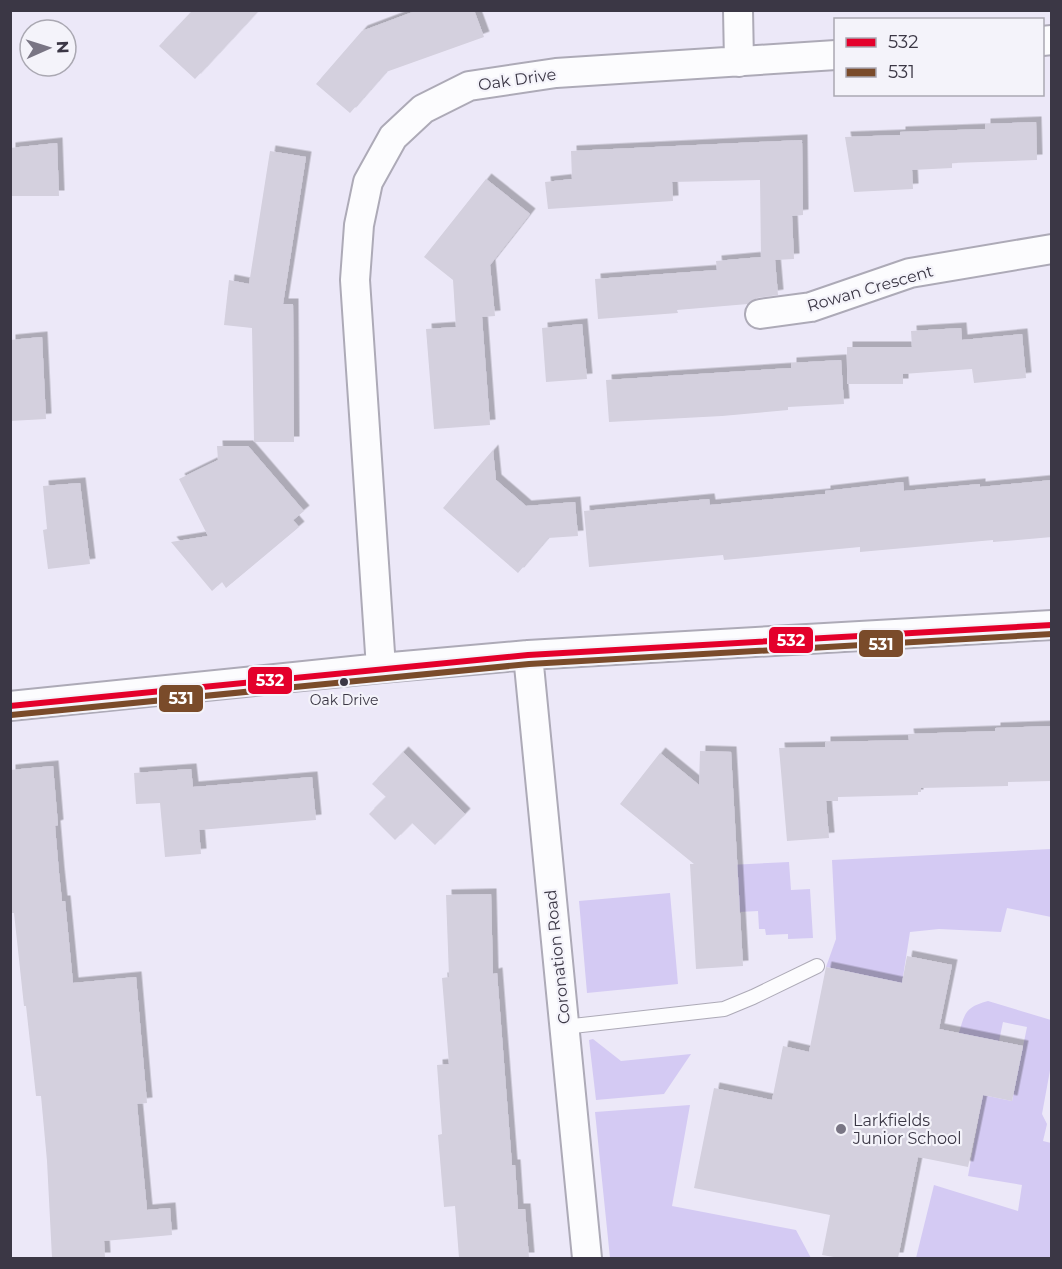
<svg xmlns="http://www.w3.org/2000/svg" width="1062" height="1269" font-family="Montserrat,sans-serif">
  <defs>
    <filter id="shadow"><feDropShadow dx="5.5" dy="-5.5" stdDeviation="0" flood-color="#0004"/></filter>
  </defs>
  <rect width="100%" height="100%" fill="#ece8f8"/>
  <path fill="#d4caf3" d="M1051 849V917L1007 908 1001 932 939 929 910 932 902 983 826 967 836 939 832 860Z
    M789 862 791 890 810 889 813 938 788 939V934L766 935 765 929H759L758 911 739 912 729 865Z
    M670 893 678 984 587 993 579 901Z
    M988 1001 1051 1020V1065L1042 1114 1047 1124 1043 1141 1051 1143V1258H916L934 1185 1018 1211 1022 1185 968 1176 983 1095 1012 1101 1027 1027 1003 1022 999 1041 959 1033C965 1012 966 1007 988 1001Z
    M593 1039 621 1061 691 1054 664 1094 596 1100 589 1040Z
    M690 1105 672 1206 796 1230 811 1258H610L595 1112Z"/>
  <path fill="#d4d0de" filter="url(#shadow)" d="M193 10H259L195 79 159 46Z
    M418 10H474L484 37 386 72 350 113 316 84 362 31Z
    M1036 122 1037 160 952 163V168L912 170 913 189 854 192 845 137 900 135V132L985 129V124Z
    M802 140 803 215 792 216 794 259 775 260 778 295 757 298 748 304 677 310 678 313 598 319 595 279 717 270 716 261 761 257 760 180 672 182 673 201 548 209 545 182 572 179 571 151Z
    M57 143 59 196H10V148Z
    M270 151 306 157 283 304H293L294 442H254L252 328 224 325 229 280 249 284Z
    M486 179 530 214 490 265 495 316 482 317 490 425 434 429 426 329 456 327 453 280 424 257Z
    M582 324 587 379 546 382 542 328Z
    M961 328 962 340 1022 334 1026 378 974 383 972 369 903 374V384H847V347H912L911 331Z
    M42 337 46 419 10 421V340Z
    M841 360 844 404 788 407V410L722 416 609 422 606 380 791 368V363Z
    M217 446H248L304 511 293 520 299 527 226 588 222 582 212 591 171 542 208 536 179 479 218 460Z
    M493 450 496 480 526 506 575 502 578 536 548 538 518 573 443 508Z
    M1052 480V537L993 542V540L860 552V547L724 560 723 555 589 567 584 511 709 499 710 505 825 494V491L903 482 904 491 980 484V487Z
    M80 483 90 564 48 569 43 530 47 529 43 486Z
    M1052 726V781L1008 782V786L921 788V792H918V795L838 797V801H826L829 838 787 841 779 748 825 747V742L909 740 908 734 995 731V728Z
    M700 751 731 752 743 966 696 969 690 864H694L620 804 660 753 699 785Z
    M403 752 465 814 435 845 412 823 395 840 369 814 386 797 372 784Z
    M53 766 58 825 55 826 59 873 62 901H65L73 983 136 977 147 1103 137 1104 147 1210 170 1208 172 1235 104 1241 105 1258H52L47 1161 41 1096H36L26 1006H24L14 913H10V770Z
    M191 769 193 787 312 777 316 820 199 830 201 854 165 857 160 803 136 804 134 773Z
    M491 894 493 974 497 973 512 1165H515L518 1209H525L529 1258H459L455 1206 444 1207 438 1135 442 1134 437 1065 449 1064 442 978 449 977 446 895Z
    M907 956 952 965 939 1029 1023 1046 1012 1101 983 1095 968 1167 918 1157 898 1258H840L822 1255 830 1215 694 1188 714 1088 772 1100 783 1046 809 1052 826 967 902 983Z"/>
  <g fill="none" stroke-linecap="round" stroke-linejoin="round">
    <defs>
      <path id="service" d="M564 1027 724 1009 753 997 817 966"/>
      <path id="minor" d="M738 10 739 62
        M1042 41 1052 40
        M760 314 811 307 910 273 1052 249
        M528 655 587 1258
        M381 668 355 280 359 225 368 182 393 137 423 109 469 86 556 73 836 55
        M10 706 381 668 528 655 1052 625"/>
    </defs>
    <use href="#service" stroke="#adaab7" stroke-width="16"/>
    <use href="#minor" stroke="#adaab7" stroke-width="32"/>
    <use href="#service" stroke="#fcfcfe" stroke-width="14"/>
    <use href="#minor" stroke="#fcfcfe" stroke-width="28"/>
    <defs>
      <path id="bus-1" d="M10 706 528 655 1052 625"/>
      <path id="bus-2" d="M11 715 529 664 1052 634"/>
    </defs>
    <use href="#bus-1" stroke="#f4f3fa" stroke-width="10"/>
    <use href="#bus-2" stroke="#f4f3fa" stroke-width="10"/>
    <use href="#bus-1" stroke="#e4002b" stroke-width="6"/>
    <use href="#bus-2" stroke="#7a4b2a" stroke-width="6"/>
  </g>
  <circle fill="#3b3745" stroke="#f4f3fa" stroke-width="2" cx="344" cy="682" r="5"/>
  <circle fill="#797584" stroke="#f4f3fa" stroke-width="2" cx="841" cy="1129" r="6"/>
  <g text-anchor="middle" stroke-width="4.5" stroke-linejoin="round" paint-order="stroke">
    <g font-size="14" fill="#3b3745" stroke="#f4f3fa">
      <text x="344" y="705">Oak Drive</text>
    </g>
    <g font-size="16" fill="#3b3745" stroke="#f4f3fa">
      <text transform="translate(517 79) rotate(-8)" y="6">Oak Drive</text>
      <text transform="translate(870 288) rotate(-16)" y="6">Rowan Crescent</text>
      <text transform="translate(557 957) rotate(-96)" y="6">Coronation Road</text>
    </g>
    <g font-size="16" fill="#3b3745" stroke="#f4f3fa" text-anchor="start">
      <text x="853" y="1126">Larkfields<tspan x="853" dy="18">Junior School</tspan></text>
    </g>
  </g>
  <g stroke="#f4f3fa" stroke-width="2">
    <rect x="768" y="626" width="46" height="28" rx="6" fill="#e4002b"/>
    <rect x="858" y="629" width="46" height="29" rx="6" fill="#7a4b2a"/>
    <rect x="247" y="666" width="46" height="29" rx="6" fill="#e4002b"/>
    <rect x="158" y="684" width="46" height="29" rx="6" fill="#7a4b2a"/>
  </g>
  <g font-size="16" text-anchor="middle" font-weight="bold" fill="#fff">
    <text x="791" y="646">532</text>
    <text x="881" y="650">531</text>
    <text x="270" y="686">532</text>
    <text x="181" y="704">531</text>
  </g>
  <rect width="1062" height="1269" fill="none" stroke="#3b3745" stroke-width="24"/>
  <rect x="834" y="18" width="210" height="78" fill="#f4f3fa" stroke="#aaa8b2" stroke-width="1.5"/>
  <rect x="846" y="38" width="30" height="9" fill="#e4002b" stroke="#aaa8b2" stroke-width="1.5"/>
  <text x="888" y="48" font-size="18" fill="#3b3745">532</text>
  <rect x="846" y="68" width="30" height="9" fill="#7a4b2a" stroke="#aaa8b2" stroke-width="1.5"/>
  <text x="888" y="78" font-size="18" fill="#3b3745">531</text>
  <g transform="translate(48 48) rotate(87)"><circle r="28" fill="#f4f3fa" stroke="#aaa8b2" stroke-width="1.5"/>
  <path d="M0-4.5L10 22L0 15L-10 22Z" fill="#797584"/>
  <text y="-9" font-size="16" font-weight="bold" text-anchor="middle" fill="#3b3745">N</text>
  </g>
</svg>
